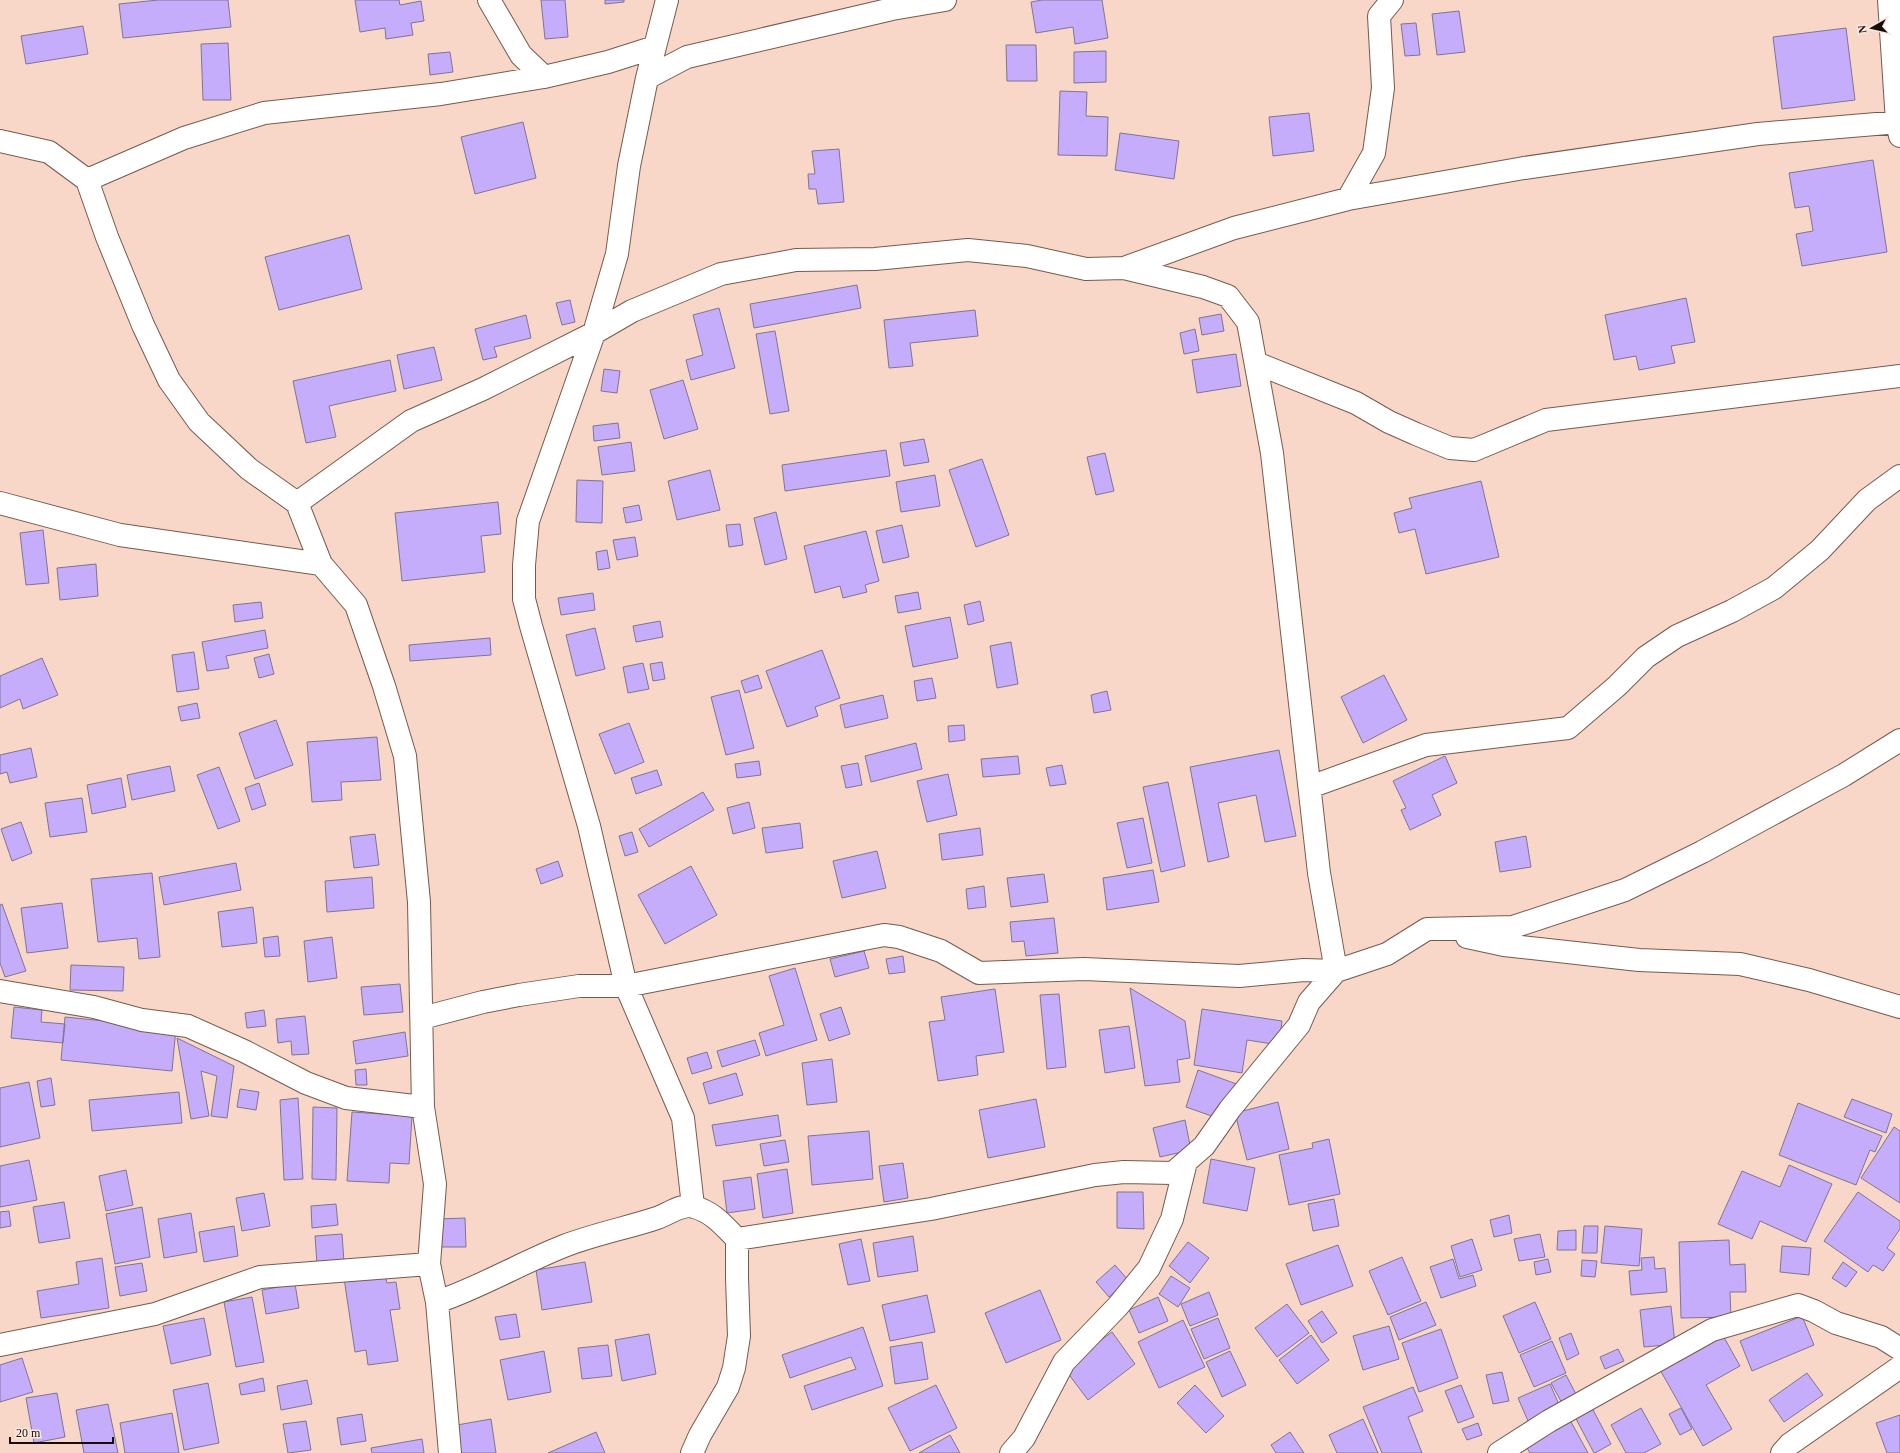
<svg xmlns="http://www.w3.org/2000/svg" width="1900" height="1453" font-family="Georgia,serif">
  <rect width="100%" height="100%" fill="#f9d7c8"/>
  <path fill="#c6adfb" stroke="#7e7591" d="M158 0H228L231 27 123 38 119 4Z
    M355 0H399L400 5 421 1 424 21 411 23 413 35 386 39 385 28 360 32Z
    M541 0H565L568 37 545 39Z
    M605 0H624V2L605 4Z
    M1042 0H1102L1108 38 1075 44 1073 27 1036 33 1031 2Z
    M1459 11 1465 52 1437 55 1432 14Z
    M1416 23 1420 55 1405 56 1401 24Z
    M83 26 88 54 26 64 21 36Z
    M1846 28 1855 100 1782 109 1773 37Z
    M228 43 231 100H203L201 44Z
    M1006 45H1036L1037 81H1007Z
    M1106 51V82L1074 83V52Z
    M450 52 453 72 430 75 428 54Z
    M1060 91 1087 92 1086 116 1108 117 1107 156 1058 155Z
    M1309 113 1314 151 1273 156 1269 117Z
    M523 122 536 178 475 194 461 137Z
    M1120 133 1179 141 1174 179 1115 170Z
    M839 149 844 202 818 204 816 189H809L808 174H815L812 151Z
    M1873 160 1887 252 1802 266 1796 234 1813 231 1809 206 1795 208 1789 173Z
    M349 235 362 289 279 310 265 257Z
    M857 285 861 308 754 328 750 304Z
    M1686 298 1695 342 1671 346 1675 363 1639 370 1636 356 1614 360 1605 315Z
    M570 300 575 322 562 325 556 303Z
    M719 308 735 368 691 380 686 360 703 355 693 315Z
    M975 310 978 336 910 343 913 366 889 368 884 320Z
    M1221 314 1224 331 1202 335 1199 318Z
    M526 315 531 338 494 347 497 357 483 360 475 329Z
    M1195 329 1199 351 1184 354 1180 333Z
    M775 331 789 411 770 414 756 334Z
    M434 347 442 380 404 389 397 355Z
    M1236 354 1241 386 1197 393 1192 360Z
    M390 360 396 391 329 406 336 437 306 443 293 381Z
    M604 369 620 371 617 393 601 391Z
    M683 380 698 429 664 439 650 390Z
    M618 423 620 438 594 441 593 426Z
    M924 439 929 462 904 466 900 443Z
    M631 442 635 471 602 475 598 447Z
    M886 450 890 476 785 491 782 465Z
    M1105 453 1114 491 1096 495 1087 457Z
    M982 459 1009 535 976 547 949 470Z
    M710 470 720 510 677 520 668 481Z
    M935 475 940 506 901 512 896 482Z
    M577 480 603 481 602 523 576 522Z
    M1481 481 1499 557 1426 574 1415 529 1399 533 1394 513 1412 508 1409 498Z
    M498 502 501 534 481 536 485 572 402 581 395 513Z
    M639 505 642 520 626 523 623 508Z
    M776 512 787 559 765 565 754 518Z
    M740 524 743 545 729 547 726 525Z
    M902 525 909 557 883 563 876 531Z
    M43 530 49 583 26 585 20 533Z
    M866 531 879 581 865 585 867 592 843 598 840 586 815 593 804 546Z
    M635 537 638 556 617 560 613 540Z
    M607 550 610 568 598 570 596 552Z
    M96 564 98 596 60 600 57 568Z
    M918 592 921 609 898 613 895 596Z
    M593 593 595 610 561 615 558 598Z
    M980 601 984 621 968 625 964 605Z
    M261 602 263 618 235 622 233 605Z
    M950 617 958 658 913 667 905 626Z
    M660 621 663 637 636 642 633 626Z
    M595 628 605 669 576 676 566 635Z
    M265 630 268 648 226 656 229 668 207 671 202 642Z
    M490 638 491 655 410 661 409 645Z
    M1011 642 1018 684 997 688 990 646Z
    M822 650 840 698 815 707 818 716 787 727 766 671Z
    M194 652 199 689 177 692 172 655Z
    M269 654 274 674 259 678 254 658Z
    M42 658 58 695 23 709 20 699 0 708V676Z
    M662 662 665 679 653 681 650 664Z
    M643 663 649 689 628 693 623 667Z
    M758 675 762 688 745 693 741 681Z
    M1384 675 1407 720 1363 743 1341 697Z
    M932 678 936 698 917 701 914 681Z
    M739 690 754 748 726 755 711 697Z
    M1107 691 1111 710 1094 713 1091 695Z
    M883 695 888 718 845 728 840 705Z
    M197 703 200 718 181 721 178 707Z
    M276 720 293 765 255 779 239 733Z
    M629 723 644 762 615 774 599 734Z
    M964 725 965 740 949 742 948 726Z
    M377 737 381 780 341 782 342 800 312 802 307 742Z
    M916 743 922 769 871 782 865 756Z
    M31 748 37 777 10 783 7 772 0 774V755Z
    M1279 750 1296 836 1265 842 1256 795 1218 803 1229 857 1208 862 1190 767Z
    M1018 756 1020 774 983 777 981 759Z
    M1445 756 1457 783 1432 795 1441 815 1410 830 1401 810 1406 808 1393 781Z
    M759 761 761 775 737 778 735 764Z
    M858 763 862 785 846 788 841 766Z
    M1062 765 1066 784 1050 786 1046 768Z
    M170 766 175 791 132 800 127 775Z
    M219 767 240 821 218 829 197 775Z
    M657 770 662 785 636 794 631 778Z
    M948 774 957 815 927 822 917 781Z
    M121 778 126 807 92 814 87 785Z
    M1168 782 1185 866 1161 872 1143 787Z
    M259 783 266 805 252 810 245 788Z
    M703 792 714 810 649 847 639 829Z
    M82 798 87 832 50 837 45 803Z
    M749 802 755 828 733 834 727 808Z
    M1143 818 1152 863 1127 868 1117 823Z
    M21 822 32 853 12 861 1 829Z
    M800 823 803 848 766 853 762 828Z
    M980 828 983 855 942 860 939 834Z
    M632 832 638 852 625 856 619 836Z
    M375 834 379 865 354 868 350 837Z
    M1526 836 1531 867 1500 872 1495 842Z
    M877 851 886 888 842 898 833 861Z
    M558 861 563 876 541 884 536 869Z
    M236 863 241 890 164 905 159 877Z
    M691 866 717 915 665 944 638 895Z
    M1153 870 1159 902 1107 910 1103 878Z
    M152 873 160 957 139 959 137 938 98 942 91 879Z
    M1044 874 1048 902 1011 907 1007 878Z
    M372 877 374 908 327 912 325 881Z
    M984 886 986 907 968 909 966 889Z
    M62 903 68 948 27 953 21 908Z
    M2 904 26 971 5 977 0 963V905Z
    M253 907 257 943 222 947 218 912Z
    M1054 918 1058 953 1026 956 1024 941 1012 942 1010 922Z
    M278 936 280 956 265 957 263 938Z
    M332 937 337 978 308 982 304 941Z
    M864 951 869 968 835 977 830 959Z
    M903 956 905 972 889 974 886 959Z
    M71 965 124 967 123 991 70 990Z
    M795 968 817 1040 766 1056 759 1033 784 1025 769 976Z
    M400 984 403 1012 364 1015 361 987Z
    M1130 988 1185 1021 1190 1058 1177 1060 1180 1082 1145 1086Z
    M995 989 1004 1052 976 1056 978 1075 938 1081 929 1022 945 1020 941 997Z
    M1059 994 1066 1067 1047 1069 1040 995Z
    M14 1007 42 1010 41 1022 65 1024 63 1043 11 1038Z
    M841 1007 850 1034 829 1041 820 1014Z
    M1202 1009 1282 1021 1279 1045 1247 1040 1242 1073 1194 1065Z
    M264 1010 266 1026 247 1028 245 1013Z
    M305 1016 309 1054 292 1055 291 1041 278 1043 276 1019Z
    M65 1017 176 1028 172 1071 61 1060Z
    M1129 1026 1135 1068 1105 1073 1099 1030Z
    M405 1032 408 1056 356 1064 353 1041Z
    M177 1038 234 1066 227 1118 211 1116 217 1076 201 1071 209 1116 191 1119Z
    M755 1040 760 1055 722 1067 717 1051Z
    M707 1052 712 1068 692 1074 687 1058Z
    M832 1059 837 1102 807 1105 802 1063Z
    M366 1069 367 1085H356L355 1070Z
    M1198 1070 1242 1086 1220 1119 1186 1107Z
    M736 1073 743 1095 709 1104 703 1083Z
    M51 1078 55 1105 41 1107 37 1081Z
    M29 1082 40 1138 0 1147V1088Z
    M240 1089 259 1092 256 1110 237 1107Z
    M179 1092 182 1123 92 1131 89 1100Z
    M298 1098 303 1179 284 1180 280 1100Z
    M1036 1099 1045 1147 988 1158 979 1110Z
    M1852 1099 1892 1114 1886 1133 1844 1117Z
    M1278 1102 1289 1149 1247 1160 1235 1113Z
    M1798 1103 1882 1136 1875 1152 1870 1150 1856 1185 1779 1155Z
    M313 1107 337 1108 336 1180 312 1179Z
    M352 1112 412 1116 409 1164 390 1163 389 1183 347 1181Z
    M778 1115 781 1136 716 1146 712 1125Z
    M1185 1120 1191 1150 1160 1157 1153 1128Z
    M1894 1127 1900 1131V1203L1861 1178Z
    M869 1131 873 1179 812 1185 808 1136Z
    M1329 1139 1340 1194 1289 1205 1279 1155 1313 1148 1312 1143Z
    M785 1140 789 1162 764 1166 760 1144Z
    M1211 1159 1255 1168 1247 1211 1203 1203Z
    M29 1160 37 1200 0 1207V1166Z
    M903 1163 908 1198 884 1202 879 1166Z
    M1789 1165 1832 1184 1806 1242 1760 1221 1752 1239 1718 1224 1742 1171 1780 1187Z
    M787 1169 793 1213 763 1218 757 1174Z
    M126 1170 133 1205 106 1211 99 1176Z
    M751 1177 755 1209 727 1213 723 1181Z
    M1117 1192H1143L1144 1229 1117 1228Z
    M1858 1192 1900 1221V1229L1887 1248 1895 1254 1883 1271 1873 1265 1868 1272 1824 1241Z
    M264 1193 270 1226 242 1231 236 1198Z
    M1334 1199 1339 1226 1313 1231 1308 1204Z
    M64 1202 70 1238 39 1243 33 1207Z
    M336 1204 338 1225 312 1228 311 1206Z
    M142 1207 150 1257 115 1264 106 1214Z
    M9 1211 11 1226 0 1228V1212Z
    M191 1213 197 1252 164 1258 158 1219Z
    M1509 1215 1512 1233 1494 1237 1490 1220Z
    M465 1218 466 1247H438L437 1219Z
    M234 1226 238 1256 204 1262 199 1232Z
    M1584 1226H1598L1597 1253H1582Z
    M1605 1226 1642 1229 1639 1266 1601 1263Z
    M1576 1230V1250H1557L1558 1231Z
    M342 1234 344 1262 317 1264 315 1236Z
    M1540 1234 1545 1257 1519 1261 1514 1239Z
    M913 1236 918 1271 878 1277 873 1243Z
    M861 1239 870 1281 848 1285 839 1244Z
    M1472 1239 1482 1270 1460 1277 1451 1246Z
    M1729 1240 1730 1265 1745 1264 1746 1292H1730L1731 1317 1681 1318 1679 1242Z
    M1188 1242 1209 1258 1190 1283 1169 1266Z
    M1338 1245 1353 1286 1301 1305 1286 1264Z
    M1782 1246 1811 1248 1809 1275 1780 1272Z
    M1402 1257 1421 1301 1388 1315 1369 1271Z
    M1654 1257 1655 1269 1665 1268 1667 1292 1631 1295 1629 1271 1642 1270 1641 1258Z
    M102 1258 109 1308 41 1318 37 1291 79 1284 76 1262Z
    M1453 1259 1459 1279 1473 1275 1476 1286 1441 1298 1430 1267Z
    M1548 1259 1551 1272 1536 1275 1534 1262Z
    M1582 1260 1597 1261 1595 1277 1581 1276Z
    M585 1262 592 1302 542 1310 536 1270Z
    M1843 1262 1857 1272 1846 1287 1832 1278Z
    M142 1263 147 1291 120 1296 115 1267Z
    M1115 1265 1128 1280 1109 1297 1096 1282Z
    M384 1271 387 1283 396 1282 400 1309 390 1310 398 1361 368 1365 366 1350 355 1352 344 1278Z
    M1171 1276 1190 1288 1178 1307 1159 1294Z
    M295 1284 299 1308 266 1314 262 1290Z
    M1040 1290 1061 1340 1006 1363 985 1313Z
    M1209 1292 1218 1315 1190 1326 1181 1304Z
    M927 1295 935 1332 890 1341 882 1305Z
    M252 1297 264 1362 236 1367 224 1302Z
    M1158 1297 1168 1321 1139 1333 1129 1310Z
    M1426 1302 1436 1325 1399 1340 1390 1317Z
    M1535 1302 1551 1339 1519 1353 1503 1316Z
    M1287 1304 1309 1333 1277 1357 1255 1328Z
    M1671 1306 1675 1344 1644 1347 1640 1310Z
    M1322 1311 1337 1333 1322 1343 1308 1321Z
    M516 1314 520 1337 500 1340 495 1317Z
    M1802 1316 1814 1345 1752 1371 1740 1341Z
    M204 1318 211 1355 171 1364 163 1326Z
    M1218 1318 1230 1348 1204 1359 1191 1329Z
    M1183 1320 1205 1367 1159 1388 1138 1342Z
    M1389 1326 1399 1359 1363 1370 1353 1336Z
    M863 1327 883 1386 812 1410 804 1386 856 1369 851 1357 790 1378 782 1355Z
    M1441 1329 1458 1378 1419 1392 1402 1343Z
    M1112 1332 1135 1364 1088 1400 1064 1368Z
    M1721 1332 1740 1366 1706 1385 1732 1429 1703 1446 1659 1368Z
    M1571 1333 1579 1354 1567 1360 1559 1338Z
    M649 1334 656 1374 622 1381 615 1340Z
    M1311 1335 1329 1360 1297 1384 1279 1360Z
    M1552 1341 1566 1373 1534 1387 1520 1355Z
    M922 1342 928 1379 895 1384 890 1347Z
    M608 1345 612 1376 582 1379 578 1348Z
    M1618 1349 1624 1361 1605 1369 1600 1357Z
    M544 1351 551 1392 508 1400 500 1360Z
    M1230 1351 1246 1385 1222 1397 1206 1362Z
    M22 1358 33 1392 0 1402V1365Z
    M1502 1372 1509 1401 1493 1404 1486 1375Z
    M1807 1373 1823 1395 1784 1422 1769 1400Z
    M1566 1375 1578 1398 1563 1405 1551 1383Z
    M263 1378 265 1391 241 1395 239 1384Z
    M307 1380 312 1404 281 1410 277 1386Z
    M208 1383 219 1443 184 1450 173 1390Z
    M1550 1384 1560 1407 1528 1421 1518 1398Z
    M936 1385 957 1428 910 1451 888 1408Z
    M1195 1385 1224 1416 1206 1433 1177 1403Z
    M1461 1385 1474 1417 1458 1423 1445 1391Z
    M1413 1387 1423 1411 1408 1417 1422 1453H1382L1363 1407Z
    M57 1393 65 1437 34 1443 26 1398Z
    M108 1404 118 1453H84L76 1410Z
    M1591 1406 1611 1444 1595 1453H1594L1574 1415Z
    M1641 1408 1661 1444 1644 1453H1626L1611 1425Z
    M1681 1408 1692 1429 1680 1435 1669 1414Z
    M172 1413 179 1453H125L120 1423Z
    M362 1414 366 1441 341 1445 337 1418Z
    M1900 1415V1453H1887L1876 1423Z
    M491 1419 496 1453H461L457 1425Z
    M1363 1419 1378 1453H1337L1329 1435Z
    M1570 1420 1588 1453H1530L1525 1445Z
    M306 1421 311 1450 288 1453 283 1424Z
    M1478 1423 1482 1435 1467 1440 1462 1429Z
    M596 1432 605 1453H548Z
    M1290 1432 1304 1453H1276L1271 1445Z
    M950 1435 960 1453H919Z
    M422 1439 424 1453H372L371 1448Z"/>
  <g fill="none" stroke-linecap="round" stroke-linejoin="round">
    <defs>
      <path id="minor" d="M489 0 521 55 544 77 608 62 655 47
        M1889 0 1897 122 1900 136
        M647 78 687 57 892 9 945 0
        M0 141 49 152 87 180 107 237 143 325 169 380 199 422 249 469 297 503 321 564 356 605 384 686 405 756 419 902 423 1107 435 1184 429 1264 437 1302 450 1453
        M87 180 184 138 264 113 441 94 544 77
        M1348 199 1374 153 1383 88 1379 16 1392 0
        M1124 268 1234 228 1348 199 1524 168 1758 134 1900 122
        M1256 363 1356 403 1389 422 1416 434 1450 448 1474 450 1546 420 1900 376
        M0 503 120 535 321 564
        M297 503 411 421 483 389 594 333 617 254 629 166 647 78 667 0
        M1310 787 1426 745 1568 728 1617 686 1646 657 1677 636 1732 611 1774 588 1820 550 1867 500 1900 476
        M1467 937 1504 945 1639 960 1740 964 1809 980 1900 1007
        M0 991 94 1007 142 1020 188 1026 244 1051 306 1083 346 1098 423 1107
        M422 1018 483 1002 519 995 579 986H626L884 935 899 937 941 951 979 973 1084 969 1239 976 1304 970 1336 971 1319 873 1272 453 1248 322 1228 296 1203 287 1124 268 1086 269 1027 256 968 250 875 259 796 260 721 274 632 311 594 333 528 521 524 565V599L531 626 589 826 626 986 683 1118 693 1206
        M737 1239 931 1209 1095 1175 1124 1172 1173 1173 1204 1146 1230 1109 1299 1025 1309 1002 1336 971 1387 954 1427 929 1513 927 1625 890 1702 852 1844 775 1900 740
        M437 1302C481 1287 521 1263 564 1246 595 1234 627 1228 657 1218 668 1214 683 1203 694 1207 713 1212 724 1226 737 1239V1278L739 1336 734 1368 728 1387 700 1435 692 1453
        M0 1345 155 1314 260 1277 429 1264
        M1011 1453 1024 1438 1064 1362 1118 1306 1149 1268 1172 1219 1186 1162
        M1499 1453 1549 1421 1712 1330 1798 1305 1814 1311 1836 1323 1881 1337 1900 1349
        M1782 1453 1790 1444 1900 1367"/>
    </defs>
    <use href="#minor" stroke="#775a4d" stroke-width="24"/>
    <use href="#minor" stroke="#fff" stroke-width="22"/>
  </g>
  <g transform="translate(1872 28) rotate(262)" stroke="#fce7df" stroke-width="3" paint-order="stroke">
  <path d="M0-3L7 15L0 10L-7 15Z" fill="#180c08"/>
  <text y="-6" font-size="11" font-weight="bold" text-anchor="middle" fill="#180c08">N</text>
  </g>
  <path d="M10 1437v6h103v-6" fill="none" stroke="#180c08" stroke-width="2"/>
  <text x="16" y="1437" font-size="12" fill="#180c08" stroke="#fce7df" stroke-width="3" paint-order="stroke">20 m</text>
</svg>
